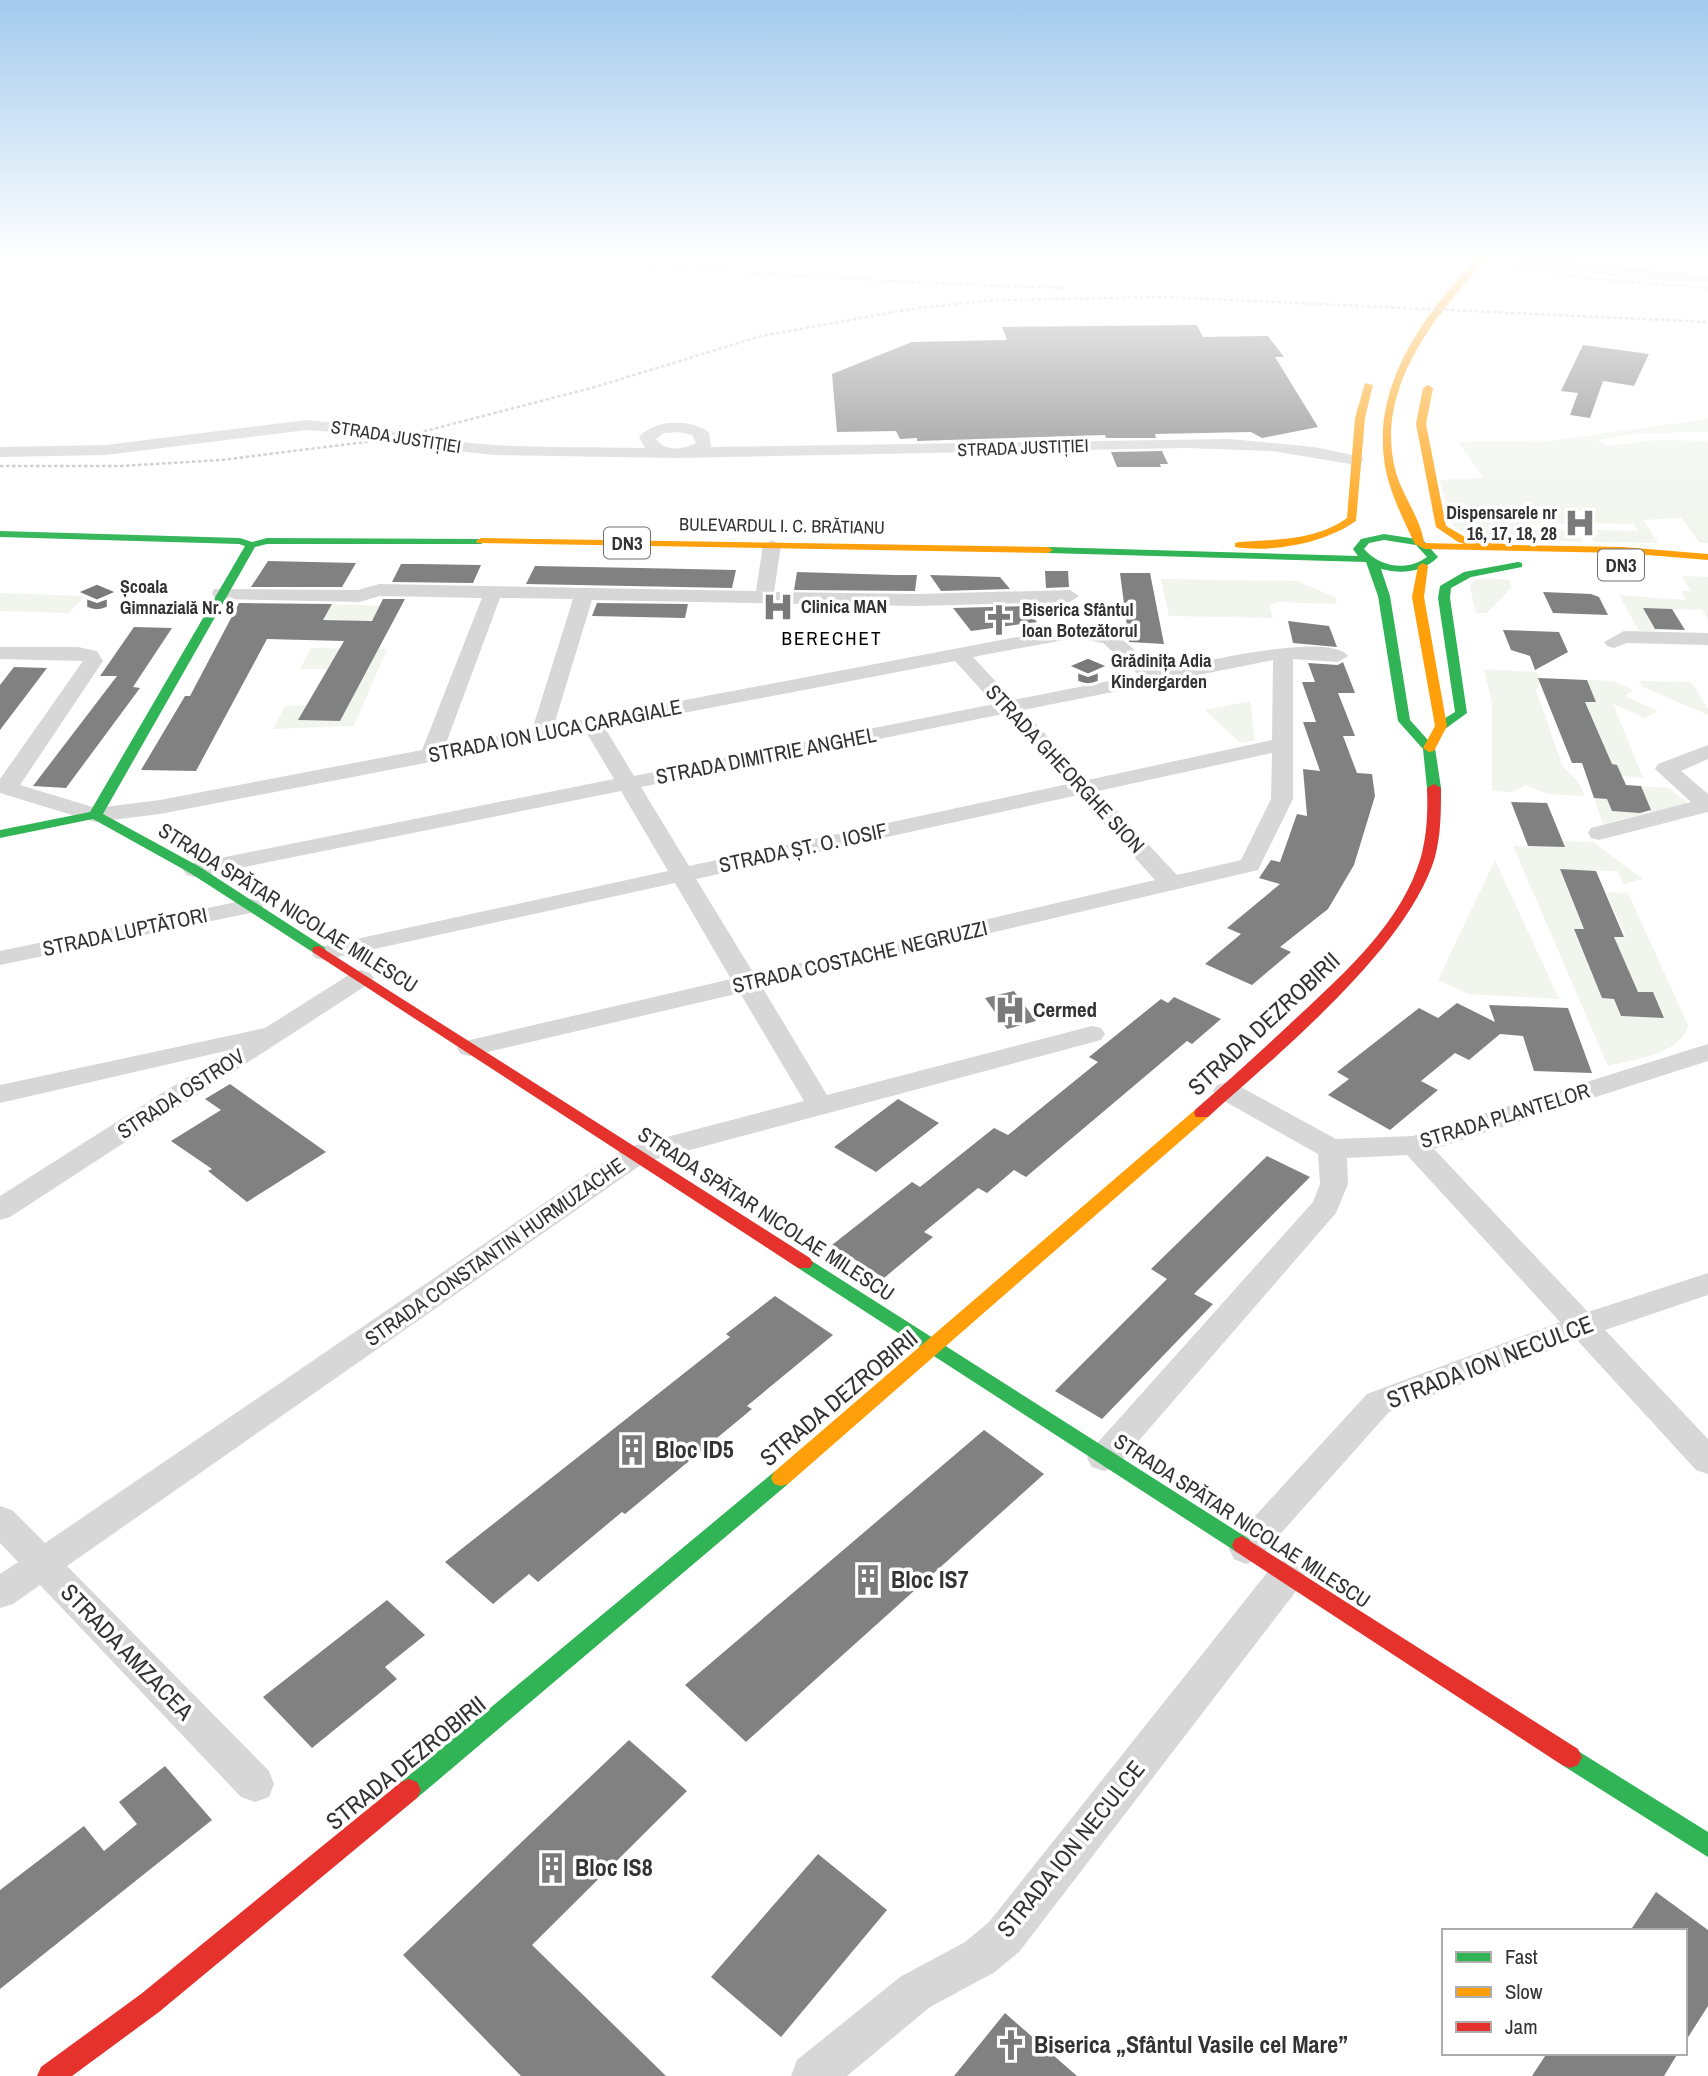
<svg xmlns="http://www.w3.org/2000/svg" width="1708" height="2076" font-family="'Archivo Narrow',sans-serif">
  <rect width="100%" height="100%" fill="#fff"/>
  <path fill="#f1f5ed" d="M1708 419V432L1641 433 1598 440 1608 446 1656 440 1708 441V543H1700L1681 518 1643 520 1658 543 1594 542 1589 534 1598 535 1596 530 1638 531 1634 524 1590 523 1583 511H1563L1570 524 1526 523 1529 530C1548 530 1572 526 1583 542L1472 536 1454 527 1439 480 1484 478 1458 442 1548 441Z
    M1682 576 1708 577V619L1702 610 1644 608 1657 631H1639L1619 595 1686 600 1682 591H1691Z
    M1486 578 1509 580 1511 588 1487 613H1476L1470 587 1474 580Z
    M1161 579 1297 581 1335 597 1337 604 1277 602 1269 605 1273 618 1169 616Z
    M0 594 1 593 85 596 69 613 0 611Z
    M316 604 398 606 390 621 307 619Z
    M311 648 387 649 354 726 273 729 285 706 307 705 299 720 340 721 372 662 333 661 328 669H300Z
    M1484 669 1537 672 1541 683 1536 690 1562 765 1579 783 1585 796 1548 794 1525 785 1513 792 1492 791V703Z
    M1587 680 1613 681 1633 690 1625 696 1658 711 1645 718 1613 704 1643 778 1622 776 1617 765 1605 764 1604 744 1585 702H1596Z
    M1639 681 1691 682 1708 709V715L1643 687Z
    M1250 701 1255 740 1240 743 1205 710Z
    M1641 786 1669 788 1688 803 1603 824 1594 798 1607 799 1612 811 1651 813Z
    M1562 841 1593 842 1643 879 1624 884 1618 871 1560 870 1584 929 1574 930 1602 998 1614 999 1621 1016 1663 1018 1653 993 1638 992 1614 937H1626L1606 892 1628 893 1688 1025C1681 1055 1634 1059 1608 1066L1513 846 1565 847Z
    M1495 860 1559 999 1468 994 1438 980Z"/>
  <path fill="#818181" d="M1197 325 1203 337 1268 336 1284 357H1275L1318 427 1262 438 1251 432 1155 434 1156 438H1106L1105 435 917 441V438L900 439 896 431 837 432 832 374 912 342 1007 340 1002 327Z
    M1583 345 1649 354 1634 386 1603 381 1590 418 1570 415 1578 393 1561 391Z
    M1162 451 1168 464H1160L1161 467H1117L1111 452Z
    M268 561 356 563 342 587H251Z
    M401 564H417L481 565 473 583 392 582Z
    M535 566 640 568 736 570 732 588 526 584Z
    M1045 571H1068L1069 587 1046 588Z
    M797 572 894 575H917L915 591 794 590Z
    M1120 573H1150L1164 644 1129 642Z
    M930 575 1000 577 1010 589 941 591Z
    M1543 592 1591 594 1599 597 1608 615 1553 613Z
    M383 599H405L340 721 298 720 344 641 267 639 196 771 141 770 185 696H190L239 603 332 604 323 620 372 621Z
    M597 603 688 604 685 618 592 616Z
    M1024 606 1037 622 971 631 953 608Z
    M1643 608 1672 609 1685 630 1655 629Z
    M1288 621 1329 626 1337 647 1293 643Z
    M134 627 172 628 133 687 140 688 66 788 33 786 117 676H100Z
    M1503 630 1559 632 1568 652 1535 670 1530 656 1511 650Z
    M1343 662 1355 693H1338L1355 736H1343L1357 773 1372 774 1375 796 1354 865 1328 909 1280 947 1291 952 1252 985 1205 964 1241 934 1227 928 1280 884 1259 878 1271 860 1280 862 1297 814 1307 816 1303 769 1320 771 1303 722H1316L1302 682H1315L1308 663 1338 665Z
    M14 667 47 668 0 730V685Z
    M1538 678 1587 680 1596 702H1585L1612 764 1617 765 1626 785 1641 786 1651 810 1640 813 1612 811 1607 799 1594 798 1582 763H1572Z
    M1511 802 1547 803 1565 847 1528 846Z
    M1560 869 1596 871 1624 937H1614L1638 992H1653L1664 1018 1621 1016 1614 999 1602 998 1574 929H1584Z
    M1014 991 1036 1021 1007 1029 985 998Z
    M1174 997 1221 1019 1192 1044 1187 1041 1026 1177 1014 1170 987 1193 978 1188 924 1232 933 1237 884 1278 832 1245 912 1182 920 1187 994 1128 1008 1135 1098 1062 1089 1057 1161 999 1168 1003Z
    M1457 1003 1495 1022 1489 1005 1568 1008 1592 1073 1534 1071 1523 1036 1500 1034 1469 1060 1455 1053 1421 1081 1438 1090 1390 1130 1328 1095 1349 1079 1337 1072 1419 1008 1438 1018Z
    M230 1084 326 1152 247 1202 208 1171 212 1169 171 1141 221 1110 205 1099Z
    M898 1099 939 1123 876 1172 834 1147Z
    M1267 1156 1310 1177 1194 1294 1213 1304 1102 1419 1055 1391 1167 1279 1151 1269Z
    M775 1296 833 1335 747 1406 752 1409 625 1514 622 1512 538 1582 529 1574 493 1604 445 1562 730 1337 726 1334Z
    M984 1430 1044 1474 746 1742 685 1685Z
    M387 1600 425 1635 385 1667 397 1679 312 1748 263 1697Z
    M629 1740 687 1791 532 1945 666 2076H521L403 1955Z
    M165 1766 212 1820 0 1989V1890L84 1826 104 1851 137 1824 119 1802Z
    M818 1854 887 1910 781 2037 711 1977Z
    M1656 1892 1708 1930V2006L1685 2042V1931H1630Z
    M1005 2013 1077 2076H954Z
    M1547 2053H1678L1664 2076H1532Z"/>
  <g fill="none" stroke-linecap="round" stroke-linejoin="round">
    <path fill="#d7d7d7" fill-rule="evenodd" d="M1497 257C1567 257 1638 270 1708 275V283L1632 278 1503 261Z
      M307 420C370 425 431 441 494 445 544 448 595 447 645 448L639 437C655 419 689 419 709 432L711 447 1230 439 1314 447 1362 457 1364 460 1356 465 1272 451 1187 448 677 458 494 455 421 447 358 434 307 430 106 455 0 457V447L106 445ZM678 432 692 435 696 443C682 450 665 452 656 439L664 433Z
      M772 540 781 545 774 592 916 594 1070 590 1079 596 1070 602 916 606 592 600 554 725 1075 626 1116 634 1159 671C1191 665 1328 630 1348 656L1338 662 1293 659V799L1258 870 762 987 827 1095 1092 1026 1101 1028 1105 1034 1101 1040 645 1162 67 1566 269 1771 274 1784 269 1797 255 1802 241 1797 40 1585 13 1604 0 1608V1574L18 1562 0 1543V1506L12 1510 45 1543 625 1148 804 1101 740 993 470 1056 461 1054 457 1048 461 1042 470 1040 731 979 675 883 324 960 315 958 312 953 315 948 324 946 668 871 621 791 195 877 187 875 183 870 187 865 195 863 614 779 586 732 160 814 95 822 0 793V779L83 661 0 659V647H78L97 651 103 661 20 785 96 808 160 800 422 750 482 598 380 596 359 602 221 599 214 597 212 593 214 589 358 590 379 584 756 591 763 545ZM500 598 573 599 532 730 445 746ZM1075 638 1103 643 1139 675 1013 700 973 657ZM1273 660 1272 740 1088 780 1023 710ZM955 661 994 704 634 776 605 728ZM1003 714 1068 784 689 866 641 787ZM1272 753 1271 799 1241 860 1177 875 1098 791ZM1078 795 1155 880 754 974 696 879Z
      M1624 631 1708 633V645L1627 643 1614 648 1607 646 1604 642Z
      M1708 745V759L1681 771 1708 794V812L1599 840 1591 838 1588 833 1591 828 1691 802 1655 769 1658 764Z
      M251 899 259 901 263 906 259 911 0 965V951Z
      M361 970 370 973 374 978 370 983 10 1217 0 1220V1196L230 1050 0 1103V1085L265 1028 352 973Z
      M1708 1044V1061L1434 1149 1588 1312 1708 1273V1295L1605 1330 1708 1439V1474L1696 1470 1577 1340 1389 1412 1258 1559 1246 1564 1234 1559 1229 1549 1234 1539 1367 1394 1560 1322 1407 1155 1347 1158 1348 1184 1336 1213 1116 1467 1104 1471 1092 1467 1087 1458 1092 1449 1313 1202 1320 1184 1318 1154 1217 1097 1213 1091 1217 1085 1227 1082 1237 1085 1336 1139 1413 1136Z
      M1287 1560 1300 1564 1305 1575 1300 1586 1019 1952 995 1972 930 2007 847 2076H791L797 2060 900 1977 965 1942 989 1922 1274 1564Z"/>
    <path fill="#30b455" fill-rule="evenodd" d="M0 531 240 538 252 542 267 538 485 539 486 541 481 544H267L255 547 103 814 200 867 324 947 326 950 324 953H314L190 873 93 819 0 838V830L90 812 245 546 239 544 0 537Z
      M1384 534 1423 540 1438 557C1422 573 1402 574 1381 569L1390 596 1410 720 1435 748 1441 788 1434 792 1427 788 1423 749 1398 721 1378 596 1366 562 1048 553 1043 550 1048 547 1358 556 1353 549 1361 539ZM1384 540 1416 545 1427 557C1406 572 1380 567 1364 549L1369 543Z
      M1518 562 1522 563V567L1471 577 1451 588 1450 598 1467 713 1445 729H1437V723L1455 712 1438 598 1440 586 1464 572Z
      M804 1256 1249 1539 1252 1545 1249 1551 1242 1554 1235 1551 798 1268 795 1263 798 1258Z
      M781 1470 788 1472 791 1478 788 1484 417 1798 409 1801 401 1798 397 1790 401 1782 774 1472Z
      M1570 1746 1708 1832V1857L1562 1765 1558 1757 1562 1749Z"/>
    <path fill="#ff9f0a" fill-rule="evenodd" d="M1479 257H1488C1437 314 1375 386 1395 469 1401 494 1421 518 1424 543L1465 544 1458 542 1436 527 1416 424 1423 388 1428 385 1433 388 1426 424 1446 526 1465 537 1511 545 1623 547 1708 554V560L1623 553 1425 549 1415 544C1403 519 1387 487 1384 459 1374 381 1427 310 1479 257Z
      M1365 383 1373 385 1365 418 1356 521C1325 543 1272 553 1235 547V543L1239 542C1277 539 1315 541 1347 518L1355 418Z
      M481 538 1048 547 1053 550 1048 553 477 543 476 541Z
      M1423 563 1428 566 1424 597 1447 726 1434 751 1429 752 1423 748 1435 726 1412 597 1418 566Z
      M1202 1108 1208 1109 1210 1113 1208 1117 788 1484 781 1486 774 1484 771 1478 774 1472 1196 1109Z"/>
    <path fill="#e5322d" fill-rule="evenodd" d="M1434 784 1441 788C1441 812 1441 834 1435 857 1408 948 1278 1054 1208 1117H1196L1194 1113 1196 1109C1228 1081 1260 1052 1291 1023 1341 976 1401 925 1421 857 1427 834 1428 812 1427 788Z
      M319 946 810 1258 813 1263 810 1268H798L314 953 312 950 314 947Z
      M1242 1536 1578 1749 1582 1757 1578 1765 1570 1768 1562 1765 1235 1551 1232 1545 1235 1539Z
      M409 1779 417 1782 421 1790 417 1798 159 2012 72 2076H37L41 2067 141 1994 401 1782Z"/>
    <path stroke="#bebebe" stroke-width="2.5" stroke-dasharray="3.5 2.5" stroke-linecap="butt" d="M504 257C691 268 878 283 1065 288
      M1447 257 1587 278 1708 288
      M0 466H121L221 460 398 438 595 387 761 336 911 309 993 300 1166 297 1708 322"/>
  </g>
  <linearGradient id="sky" x2="0" y2="1"><stop stop-color="#a3caec"/><stop offset="0.47" stop-color="#fff"/><stop offset="1" stop-color="#fff" stop-opacity="0"/></linearGradient>
  <rect width="1708" height="548" fill="url(#sky)"/>
  <defs>
    <symbol id="hospital-bare" viewBox="-9 -9 18 18"><path d="M-5-5h3v3.5h4V-5h3V5h-3V1.5h-4V5h-3Z" fill="#7a7a7a" stroke="#fff" stroke-width="2.5" paint-order="stroke"/></symbol>
    <symbol id="school-bare" viewBox="-9 -9 18 18"><path d="M0-5L7-2L0 1L-7-2ZM-4 1L0 2.5L4 1V4Q0 6-4 4Z" fill="#7a7a7a" stroke="#fff" stroke-width="2.5" paint-order="stroke"/></symbol>
    <symbol id="church-bare" viewBox="-9 -9 18 18"><path d="M-1.2-6h2.4v3.5h3.3v2.4h-3.3V6h-2.4V-.1h-3.3v-2.4h3.3Z" fill="#7a7a7a" stroke="#fff" stroke-width="2.5" paint-order="stroke"/></symbol>
    <symbol id="building-bare" viewBox="-9 -9 18 18"><path d="M-4-6H4V6H1V3H-1V6H-4ZM-2.5-4.3h1.7v1.8h-1.7ZM.8-4.3h1.7v1.8H.8ZM-2.5-1h1.7V.8h-1.7ZM.8-1h1.7V.8H.8Z" fill="#7a7a7a" stroke="#fff" stroke-width="2.5" paint-order="stroke"/></symbol>
  </defs>
  <g fill-rule="evenodd">
    <use href="#hospital-bare" x="1558" y="501" width="44" height="44"/>
    <use href="#school-bare" x="75" y="575" width="44" height="44"/>
    <use href="#hospital-bare" x="756" y="585" width="44" height="44"/>
    <use href="#church-bare" x="977" y="598" width="44" height="44"/>
    <use href="#school-bare" x="1066" y="649" width="44" height="44"/>
    <use href="#hospital-bare" x="988" y="988" width="44" height="44"/>
    <use href="#building-bare" x="610" y="1428" width="44" height="44"/>
    <use href="#building-bare" x="846" y="1558" width="44" height="44"/>
    <use href="#building-bare" x="530" y="1846" width="44" height="44"/>
    <use href="#church-bare" x="989" y="2023" width="44" height="44"/>
  </g>
  <g text-anchor="middle" stroke-width="7" stroke-linejoin="round" paint-order="stroke">
    <g font-size="18" fill="#333" stroke="#fff">
      <text transform="translate(396 437) rotate(9)" y="6">STRADA JUSTIȚIEI</text>
      <text transform="translate(1023 448) rotate(-2)" y="6">STRADA JUSTIȚIEI</text>
      <text transform="translate(782 526) rotate(1)" y="6">BULEVARDUL I. C. BRĂTIANU</text>
    </g>
    <g font-size="18" font-weight="bold" fill="#333" stroke="#fff" text-anchor="start">
      <text x="1557" y="519" text-anchor="end">Dispensarele nr<tspan x="1557" dy="21">16, 17, 18, 28</tspan></text>
      <text x="120" y="593">Școala<tspan x="120" dy="21">Gimnazială Nr. 8</tspan></text>
      <text x="801" y="613">Clinica MAN</text>
      <text x="1022" y="616">Biserica Sfântul<tspan x="1022" dy="21">Ioan Botezătorul</tspan></text>
      <text x="1111" y="667">Grădinița Adia<tspan x="1111" dy="21">Kindergarden</tspan></text>
    </g>
    <g fill="#fff" stroke="#707070" stroke-width="2">
      <rect x="604" y="527.5" width="46" height="31" rx="5"/>
      <rect x="1598" y="549.5" width="46" height="31" rx="5"/>
    </g>
    <g font-size="19" font-weight="bold" fill="#333">
      <text x="627" y="550">DN3</text>
      <text x="1621" y="572">DN3</text>
    </g>
    <g font-size="19" letter-spacing="2" fill="#000" stroke="#fff">
      <text x="832" y="645">BERECHET</text>
    </g>
    <g font-size="21" fill="#333" stroke="#fff">
      <text transform="translate(555 731) rotate(-11)" y="7">STRADA ION LUCA CARAGIALE</text>
      <text transform="translate(766 756) rotate(-11)" y="7">STRADA DIMITRIE ANGHEL</text>
      <text transform="translate(1065 769) rotate(47)" y="7">STRADA GHEORGHE SION</text>
      <text transform="translate(803 848) rotate(-12)" y="7">STRADA ȘT. O. IOSIF</text>
      <text transform="translate(288 908) rotate(32)" y="7">STRADA SPĂTAR NICOLAE MILESCU</text>
      <text transform="translate(125 932) rotate(-12)" y="7">STRADA LUPTĂTORI</text>
      <text transform="translate(860 957) rotate(-13)" y="7">STRADA COSTACHE NEGRUZZI</text>
      <text transform="translate(181 1094) rotate(-33)" y="7">STRADA OSTROV</text>
      <text transform="translate(1505 1116) rotate(-17)" y="7">STRADA PLANTELOR</text>
      <text transform="translate(766 1214) rotate(33)" y="7">STRADA SPĂTAR NICOLAE MILESCU</text>
      <text transform="translate(495 1252) rotate(-35)" y="7">STRADA CONSTANTIN HURMUZACHE</text>
      <text transform="translate(1242 1521) rotate(33)" y="7">STRADA SPĂTAR NICOLAE MILESCU</text>
    </g>
    <g font-size="21" font-weight="bold" fill="#333" stroke="#fff" text-anchor="start">
      <text x="1033" y="1017">Cermed</text>
    </g>
    <g font-size="24" fill="#333" stroke="#fff">
      <text transform="translate(1264 1024) rotate(-43)" y="8">STRADA DEZROBIRII</text>
      <text transform="translate(1490 1362) rotate(-21)" y="8">STRADA ION NECULCE</text>
      <text transform="translate(839 1398) rotate(-40)" y="8">STRADA DEZROBIRII</text>
      <text transform="translate(127 1652) rotate(46)" y="8">STRADA AMZACEA</text>
      <text transform="translate(406 1763) rotate(-39)" y="8">STRADA DEZROBIRII</text>
      <text transform="translate(1071 1849) rotate(-51)" y="8">STRADA ION NECULCE</text>
    </g>
    <g font-size="24" font-weight="bold" fill="#333" stroke="#fff" text-anchor="start">
      <text x="655" y="1458">Bloc ID5</text>
      <text x="891" y="1588">Bloc IS7</text>
      <text x="575" y="1876">Bloc IS8</text>
      <text x="1034" y="2053">Biserica „Sfântul Vasile cel Mare”</text>
    </g>
  </g>
  <rect x="1442" y="1929" width="245" height="126" fill="#ffffff" stroke="#adadad" stroke-width="2"/>
  <rect x="1456" y="1952" width="35" height="10" fill="#30b455" stroke="#adadad" stroke-width="2"/>
  <text x="1505" y="1964" font-size="21" fill="#333333">Fast</text>
  <rect x="1456" y="1987" width="35" height="10" fill="#ff9f0a" stroke="#adadad" stroke-width="2"/>
  <text x="1505" y="1999" font-size="21" fill="#333333">Slow</text>
  <rect x="1456" y="2022" width="35" height="10" fill="#e5322d" stroke="#adadad" stroke-width="2"/>
  <text x="1505" y="2034" font-size="21" fill="#333333">Jam</text>
</svg>
